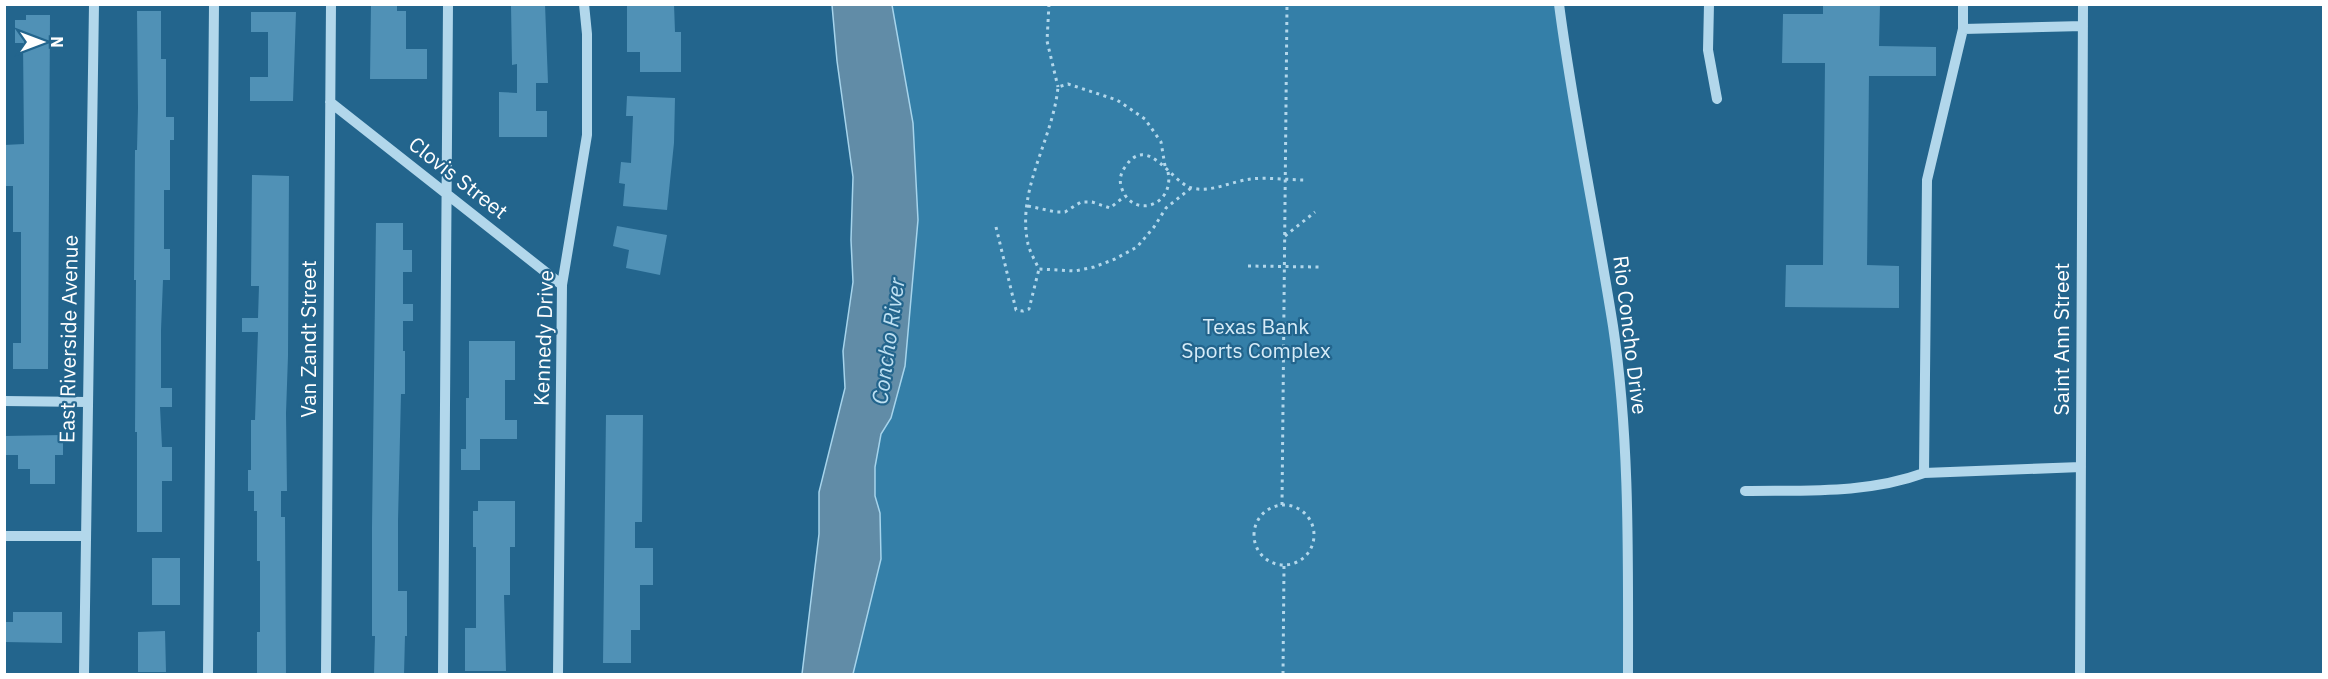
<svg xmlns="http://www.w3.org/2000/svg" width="2328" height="679" font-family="'IBM Plex Sans',sans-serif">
  <rect width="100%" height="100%" fill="#23658d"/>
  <path fill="#347fa8" d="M871 5H1559L1613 328 1625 460 1628 674H815L836 604Z"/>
  <path fill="#618ca7" stroke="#a6d4ec" stroke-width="1.5" d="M832 5H892L913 123 918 220 905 366 891 418 881 434 875 467V496L880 513 881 559 853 674H802L819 534V492L845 388 843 351 853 282 851 240 853 177 837 61Z"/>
  <path fill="#5091b6" d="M371 4H397V11H406V49H427V79H370Z
    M545 4 548 83H536V111H547V137H499V92L517 93V64L512 65 511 5Z
    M627 4H674L675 32H681V72H640V52H627Z
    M1823 4H1880L1879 46 1936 47V76H1869L1867 265 1899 266V308L1785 307 1786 265H1823L1825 63H1782L1783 14H1823Z
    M137 11H161V59H166V117H174V140H170V190H164V249H170V280H163L161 330V388H172V407H160L162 447H172V481H162V532H137V432H135L136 280H134L135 150H137L138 108Z
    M251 12H296L293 101H250V77H268V32H251Z
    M26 15H50L48 369H13V343H21V232H13V186H4V145L24 144 23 43H15V20H26Z
    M627 96 675 98 674 143 667 210 623 206 625 184 619 183 621 162 631 163 633 116H626Z
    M252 175 289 176 288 356 286 413 287 491H281V517H285L286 675H257V632H260V561H257V511H254V491H248V470H251V420H255L258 332H242V318H258L259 286H251Z
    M376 223H403V250H412V272H403V304H413V321H403V351H405V394H401L398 521V591H407V636H405L404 675H374L375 636H372V527Z
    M617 226 667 235 660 275 626 268 629 250 613 246Z
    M469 341H515V380H505V420H517V439H480V470H461V449H466V398H469Z
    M606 415H643L642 522H635V548H653V585H640V630H631V663H603Z
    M63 435V455H55V484H30V469H18V455H4V436Z
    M478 501H515V547H510V595H504L506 671H465V628H476V547H473V511H478Z
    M152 558H180V605H152Z
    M13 612H62V643L4 642V622H13Z
    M165 631 166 672H138V632Z"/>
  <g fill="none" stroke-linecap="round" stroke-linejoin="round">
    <path stroke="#b2d7eb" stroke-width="3" stroke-dasharray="3 4.5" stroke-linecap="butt" d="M1049 4 1047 41 1058 87
      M1165 166 1161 142 1145 119 1117 100 1068 84 1058 87C1053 140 1016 189 1028 244 1030 252 1035 261 1039 269L1075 271 1094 267 1115 259 1137 247 1154 227 1166 208 1191 188
      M1168 172C1175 206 1133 219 1122 189 1119 182 1120 174 1125 167 1148 132 1171 183 1192 188 1211 193 1232 181 1251 179 1268 177 1288 180 1306 180
      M1028 206 1056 212H1065L1081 202H1092L1110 208 1125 196
      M996 227 1016 310 1023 311 1029 309 1039 269
      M1285 236 1315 212
      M1248 266 1319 267
      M1282 505 1287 4
      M1254 535a30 30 0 1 1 60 0a30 30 0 1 1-60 0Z
      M1283 674 1284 565"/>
    <path stroke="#b2d7eb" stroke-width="10" d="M1559 4C1573 112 1596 219 1613 326 1630 439 1628 560 1628 674
      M1709 4 1708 50 1717 99
      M1963 4V29
      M330 102 562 285
      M4 401 87 402
      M1924 473 1927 180 1963 29 2083 26
      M1745 491C1805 490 1867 494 1924 473L2081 467
      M4 536H85
      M84 674 94 4
      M208 674 214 4
      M326 674 331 4
      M443 674 448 4
      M558 674 562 285 587 135V34L584 4
      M2080 674 2083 4"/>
  </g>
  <g text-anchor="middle" stroke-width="4.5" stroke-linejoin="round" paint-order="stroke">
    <g font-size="21" fill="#fff" stroke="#23658d">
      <text transform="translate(458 178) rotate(38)" y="7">Clovis Street</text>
      <text transform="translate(1630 335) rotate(83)" y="7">Rio Concho Drive</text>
      <text transform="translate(544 338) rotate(-88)" y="7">Kennedy Drive</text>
      <text transform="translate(69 339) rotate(-89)" y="7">East Riverside Avenue</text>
      <text transform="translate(309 339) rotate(-90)" y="7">Van Zandt Street</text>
      <text transform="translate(2062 339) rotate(-90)" y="7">Saint Ann Street</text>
    </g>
    <g font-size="21" fill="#d7ecf8" stroke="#23658d">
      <text x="1256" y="334">Texas Bank<tspan x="1256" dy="24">Sports Complex</tspan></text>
    </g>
    <g font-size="22" font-style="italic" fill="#bee0f2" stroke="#23658d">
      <text transform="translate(888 341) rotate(-82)" y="8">Concho River</text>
    </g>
  </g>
  <rect width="2328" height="679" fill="none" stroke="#ffffff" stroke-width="12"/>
  <g transform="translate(42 42) rotate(90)" stroke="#23658d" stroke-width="4.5" paint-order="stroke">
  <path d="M0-4.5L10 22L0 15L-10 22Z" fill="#ffffff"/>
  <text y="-9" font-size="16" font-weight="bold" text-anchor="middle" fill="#ffffff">N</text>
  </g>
</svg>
